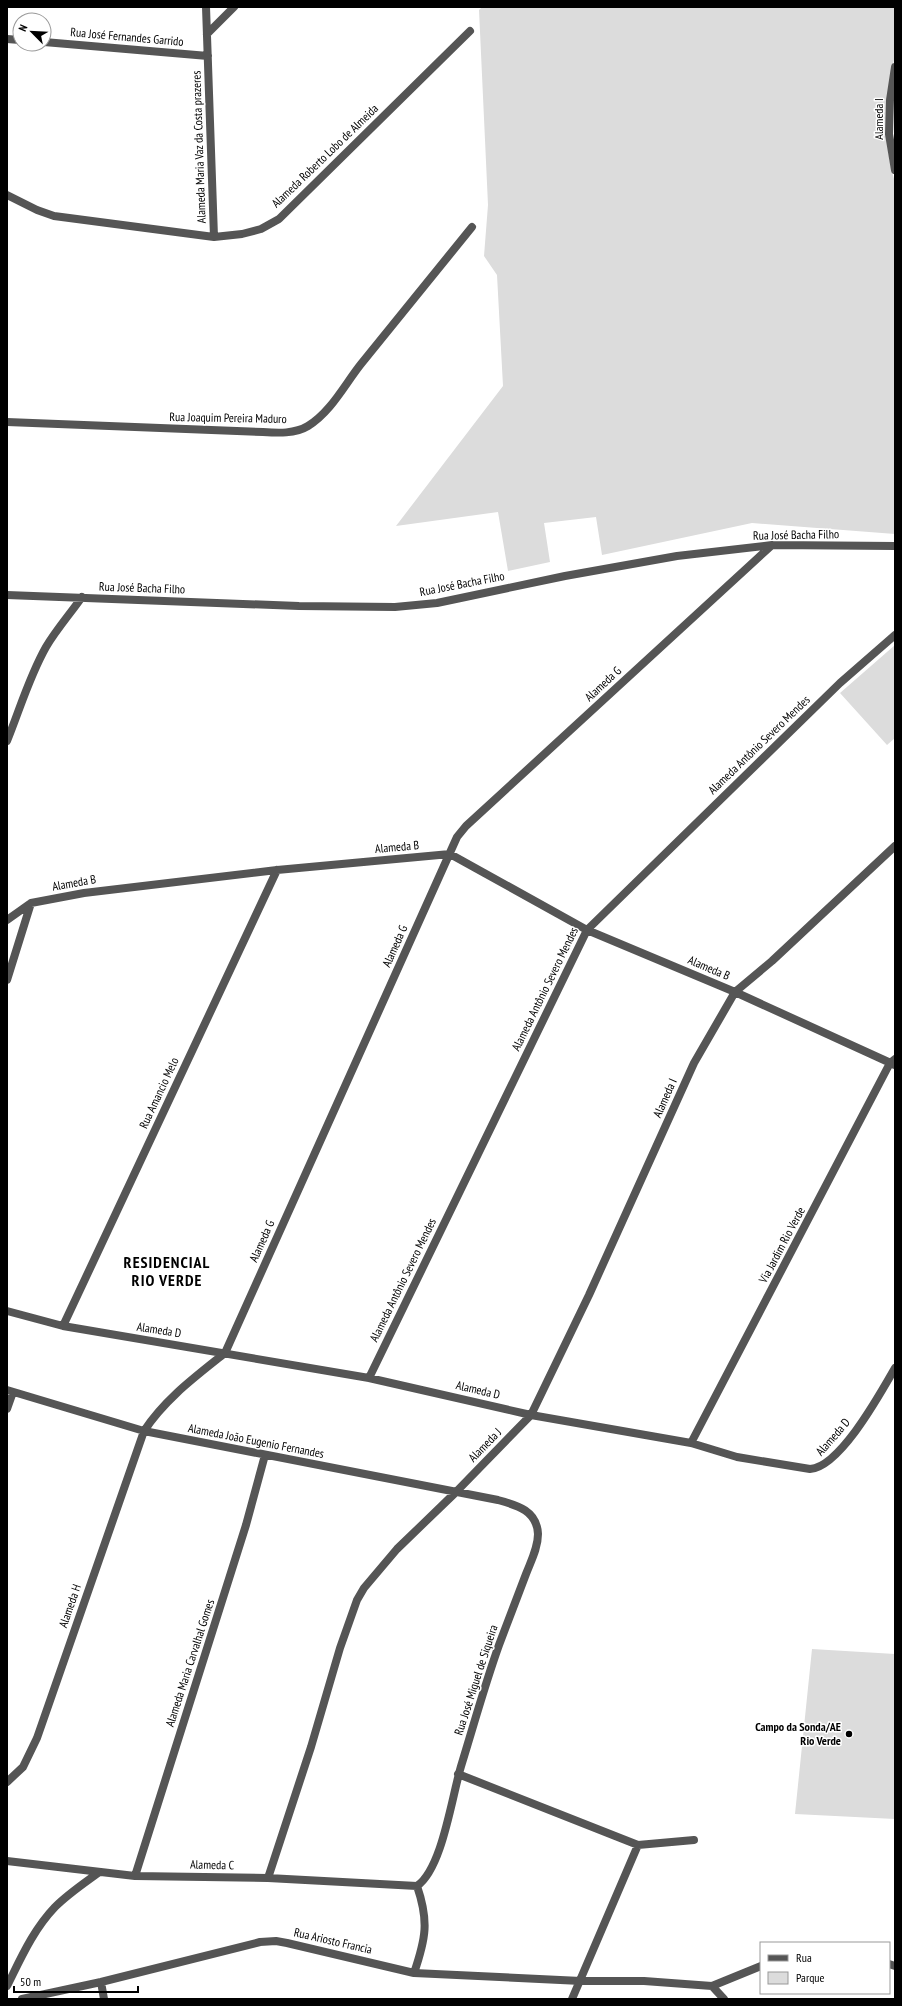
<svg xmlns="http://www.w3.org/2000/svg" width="902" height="2006" font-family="'PT Sans Narrow',sans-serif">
  <rect width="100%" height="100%" fill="#fff"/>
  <path fill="#dcdcdc" d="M482 7H895C895 22 897 39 895 53 888 98 881 137 895 182V534L752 523 602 555 596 517 544 523 550 562 508 571 498 512 396 526 503 386 497 275 484 256 488 205 479 10Z
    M895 645V738L887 745 840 693Z
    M812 1649 895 1654V1819L795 1814Z"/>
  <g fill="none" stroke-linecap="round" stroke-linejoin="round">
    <path stroke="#555" stroke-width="8" d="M889 1964 895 1966
      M581 1981H644L712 1986 761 1966
      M712 1986 724 1999"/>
    <path stroke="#555" stroke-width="8" d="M206 7 214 237
      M207 34 234 7
      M7 39 20 40
      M44 42 208 56
      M895 67 890 100 889 134 895 170
      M7 195 37 210 54 216 214 237 242 234 261 229 279 219 470 31
      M7 422 263 432C278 433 295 434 308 426 331 412 345 384 361 364 398 318 435 272 472 227
      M7 595 299 606 395 607 437 603 565 576 677 556 772 545 895 546
      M7 741C20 709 29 677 46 647 56 630 70 614 82 597
      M7 920 31 903 84 893 277 870 450 854 587 930 735 992 895 1065
      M7 980 31 903
      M7 1311 63 1326 369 1378 531 1415 691 1443 737 1457 810 1469C840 1467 880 1394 895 1368
      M63 1326 277 870
      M369 1378 587 930 840 683 895 635
      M7 1390 144 1431 498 1500C516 1505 537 1510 538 1534 538 1548 531 1561 526 1574 517 1598 508 1621 499 1645 485 1684 474 1724 462 1763 452 1794 443 1868 417 1886
      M7 1409 13 1392
      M691 1443 890 1063 895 1059
      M458 1774 638 1845 694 1840
      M7 1782 23 1767 37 1738 144 1431C165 1399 195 1377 225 1353L457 837 466 826 772 545
      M7 1861 135 1876 268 1878 417 1886
      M135 1876 246 1525 265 1455
      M268 1878 311 1747 340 1648 357 1600 364 1588 397 1549 455 1493 531 1415 589 1295 694 1063 735 992 772 961 895 846
      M414 1973C426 1938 429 1921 417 1886
      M101 1982 104 1999
      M7 1986C21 1958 33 1930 55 1907 68 1894 83 1884 98 1873
      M22 1999 101 1982 260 1942 276 1941 287 1943 414 1973 581 1981
      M572 1999 638 1845"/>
  </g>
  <circle fill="#000" stroke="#fff" stroke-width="1.5" cx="849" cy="1734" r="4"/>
  <g text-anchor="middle" stroke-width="3" stroke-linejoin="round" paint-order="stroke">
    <g font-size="12" fill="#000" stroke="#fff">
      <text transform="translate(127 37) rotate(5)" y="4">Rua José Fernandes Garrido</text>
      <text transform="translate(879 119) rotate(-90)" y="4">Alameda I</text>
      <text transform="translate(199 147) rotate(-92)" y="4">Alameda Maria Vaz da Costa prazeres</text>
      <text transform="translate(325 156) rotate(-44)" y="4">Alameda Roberto Lobo de Almeida</text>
      <text transform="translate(228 418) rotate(1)" y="4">Rua Joaquim Pereira Maduro</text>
      <text transform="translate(796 535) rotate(-1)" y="4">Rua José Bacha Filho</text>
      <text transform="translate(462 584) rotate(-11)" y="4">Rua José Bacha Filho</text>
      <text transform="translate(142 588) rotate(2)" y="4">Rua José Bacha Filho</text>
      <text transform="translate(603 684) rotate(-43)" y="4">Alameda G</text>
      <text transform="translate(759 745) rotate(-44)" y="4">Alameda Antônio Severo Mendes</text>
      <text transform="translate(397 847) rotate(-5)" y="4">Alameda B</text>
      <text transform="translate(74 883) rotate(-10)" y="4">Alameda B</text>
      <text transform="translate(395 946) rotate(-66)" y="4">Alameda G</text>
      <text transform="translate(709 968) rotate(23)" y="4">Alameda B</text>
      <text transform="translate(545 989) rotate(-64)" y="4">Alameda Antônio Severo Mendes</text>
      <text transform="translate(159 1093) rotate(-65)" y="4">Rua Amancio Melo</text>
      <text transform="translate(665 1098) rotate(-66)" y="4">Alameda I</text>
      <text transform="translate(262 1241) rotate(-66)" y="4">Alameda G</text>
      <text transform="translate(782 1245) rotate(-62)" y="4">Via Jardim Rio Verde</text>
      <text transform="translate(403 1280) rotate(-64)" y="4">Alameda Antônio Severo Mendes</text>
      <text transform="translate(159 1330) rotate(9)" y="4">Alameda D</text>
      <text transform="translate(478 1390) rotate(13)" y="4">Alameda D</text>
      <text transform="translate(833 1437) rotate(-49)" y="4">Alameda D</text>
      <text transform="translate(256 1441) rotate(11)" y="4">Alameda João Eugenio Fernandes</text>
      <text transform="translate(485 1445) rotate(-46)" y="4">Alameda J</text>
      <text transform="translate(70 1606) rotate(-71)" y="4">Alameda H</text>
      <text transform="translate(190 1663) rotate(-72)" y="4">Alameda Maria Carvalhal Gomes</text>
      <text transform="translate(476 1680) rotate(-72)" y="4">Rua José Miguel de Siqueira</text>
      <text transform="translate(212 1865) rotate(1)" y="4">Alameda C</text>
      <text transform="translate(333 1941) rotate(13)" y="4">Rua Ariosto Francia</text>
    </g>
    <g font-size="12" font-weight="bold" fill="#000" stroke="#fff" text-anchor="end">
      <text x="841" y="1731">Campo da Sonda/AE<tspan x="841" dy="14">Rio Verde</tspan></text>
    </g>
    <g font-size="16" font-weight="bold" letter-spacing="1" fill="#000" stroke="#fff">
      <text x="167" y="1268">RESIDENCIAL<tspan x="167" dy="18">RIO VERDE</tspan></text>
    </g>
  </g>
  <rect width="902" height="2006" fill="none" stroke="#000000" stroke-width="16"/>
  <rect x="760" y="1942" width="130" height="52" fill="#ffffff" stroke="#999999"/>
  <rect x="768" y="1955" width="20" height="6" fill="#555555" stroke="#999999"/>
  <text x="796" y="1962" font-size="12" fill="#000000">Rua</text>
  <rect x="768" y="1972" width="20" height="12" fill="#dcdcdc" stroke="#999999"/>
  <text x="796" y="1982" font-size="12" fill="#000000">Parque</text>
  <g transform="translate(32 32) rotate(294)"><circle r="19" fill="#ffffff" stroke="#999999"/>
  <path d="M0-3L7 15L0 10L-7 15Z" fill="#000000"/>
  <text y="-6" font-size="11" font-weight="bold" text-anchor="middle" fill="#000000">N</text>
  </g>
  <path d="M14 1986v6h124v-6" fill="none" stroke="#000000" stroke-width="2"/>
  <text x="20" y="1986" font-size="12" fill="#000000" stroke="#ffffff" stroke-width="3" paint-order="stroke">50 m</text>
</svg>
